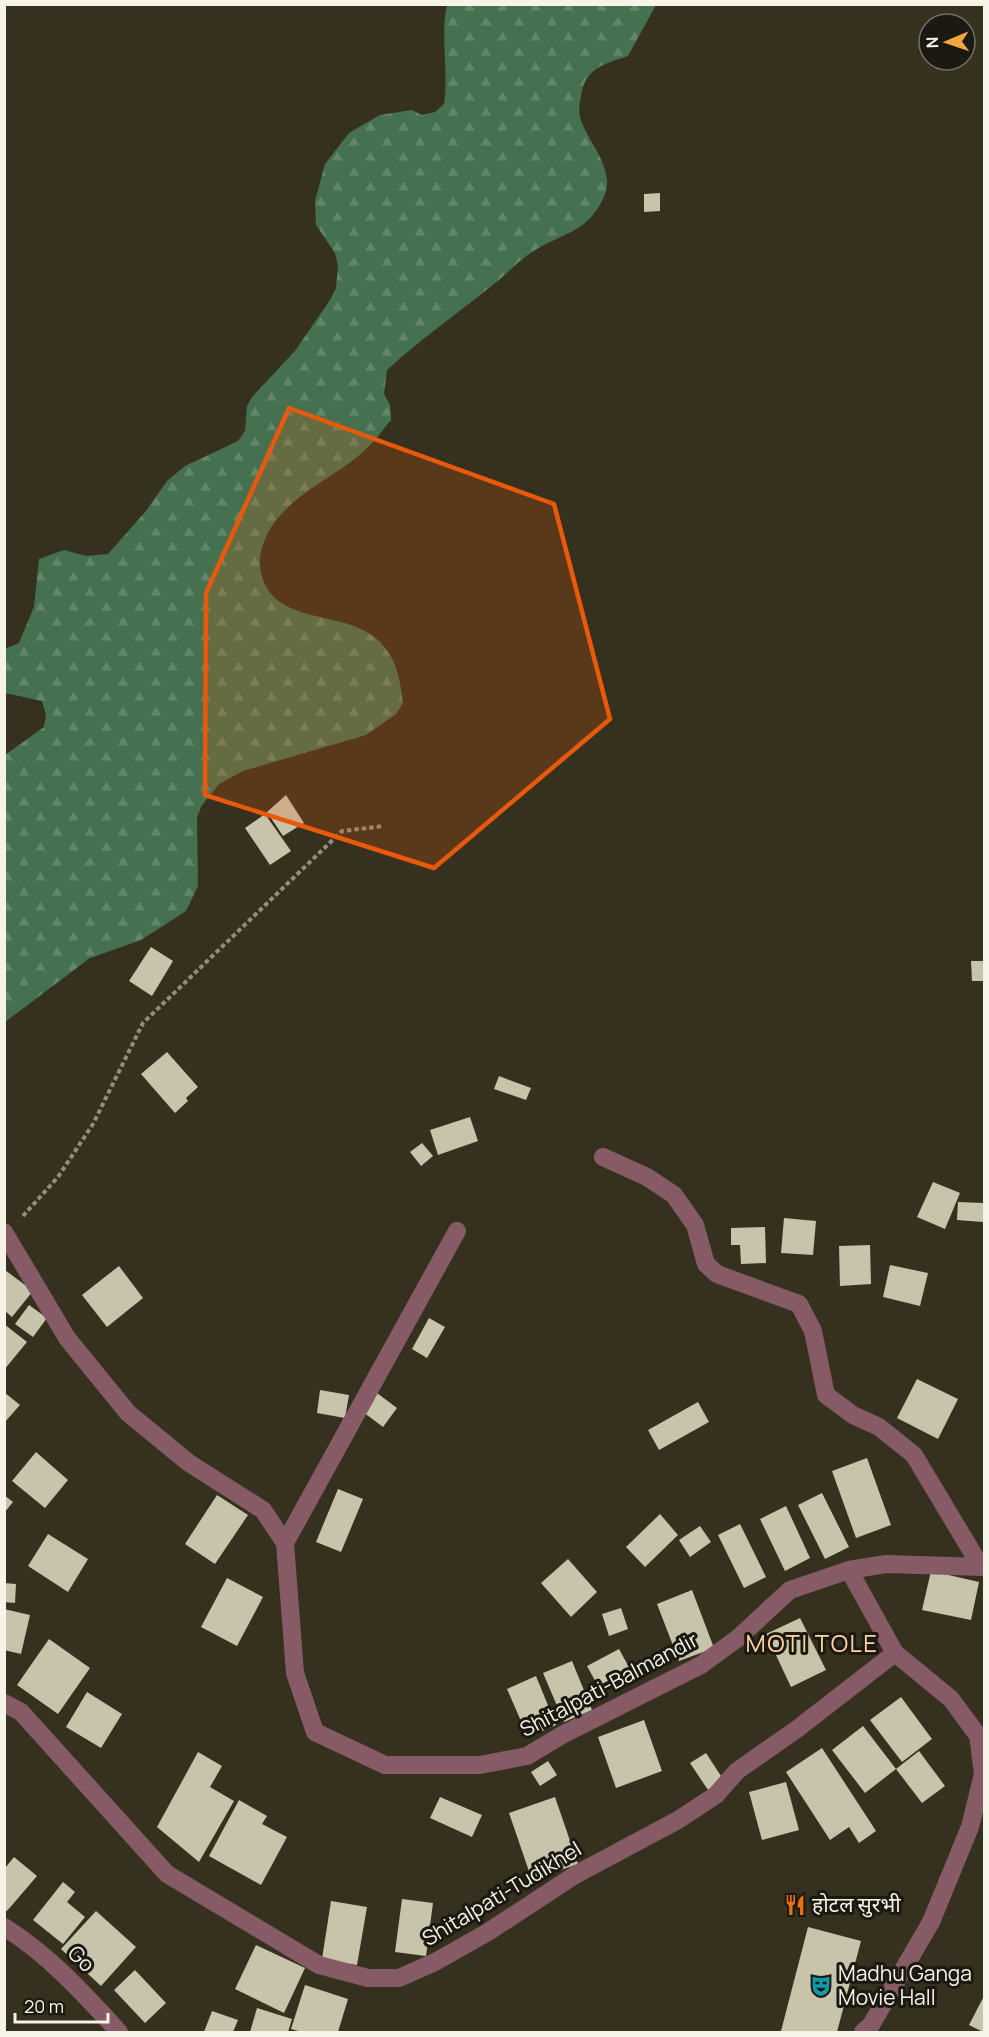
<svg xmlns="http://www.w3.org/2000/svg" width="989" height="2037" font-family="Manrope,'Noto Sans Devanagari',sans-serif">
  <defs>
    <pattern id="forest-firs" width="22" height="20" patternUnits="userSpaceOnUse" patternTransform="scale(1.5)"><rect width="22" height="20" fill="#467151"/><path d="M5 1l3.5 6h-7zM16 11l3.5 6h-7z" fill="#61866a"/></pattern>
  </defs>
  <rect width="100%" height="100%" fill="#36311e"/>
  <path fill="url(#forest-firs)" d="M447 5H656L628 56C604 64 585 68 581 96 579 106 578 114 582 123 591 146 617 172 603 199 586 234 561 233 532 252 518 261 507 274 494 284 458 313 421 339 387 370L384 394 390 405 391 420C383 429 376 440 367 448 341 474 304 487 278 518 267 530 258 552 260 567 268 629 345 607 379 641 397 659 400 679 403 703L396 714 366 735 243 771 219 784 202 805 197 817 198 886 186 911 141 940 90 958 5 1022V755L44 727 46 715 42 701 5 693V649L19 643 34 607 39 559 64 550 86 556 108 554 146 511 167 481 185 466 238 441 245 431 247 406 252 397 295 351 330 300 336 288 338 266 335 253 316 225 315 201 325 164 349 133 380 115 412 110 422 115 435 112 444 104C449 71 440 37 447 5Z"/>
  <path fill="#c8c3ab" d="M660 193V211L644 212V194Z
    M286 795 304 823 283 836 267 812Z
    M265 814 291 851 270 865 245 828Z
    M151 947 173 961 152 996 129 981Z
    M971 961H984V981H972Z
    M167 1052 198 1087 186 1098 188 1101 175 1113 141 1074Z
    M499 1076 531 1088 526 1100 494 1089Z
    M470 1117 478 1141 438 1155 430 1130Z
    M422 1143 433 1156 421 1166 410 1152Z
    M933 1182 960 1193 945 1229 917 1217Z
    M958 1202 984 1203 983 1222 957 1220Z
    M784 1218 816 1221 813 1255 781 1253Z
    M765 1227 766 1263 741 1264 740 1245H731V1228Z
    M870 1245 871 1284 840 1286 839 1246Z
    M890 1265 928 1273 920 1306 883 1297Z
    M119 1266 143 1298 107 1327 82 1295Z
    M5 1270 33 1291 12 1317 5 1311Z
    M29 1305 47 1318 33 1337 15 1324Z
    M429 1318 445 1327 427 1358 412 1349Z
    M4 1324 27 1342 4 1370Z
    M917 1379 958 1399 938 1439 897 1418Z
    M320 1390 349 1395 345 1418 317 1413Z
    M373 1390 397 1408 383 1427 359 1409Z
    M4 1392 20 1405 4 1423Z
    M698 1402 709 1422 659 1450 648 1430Z
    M36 1452 68 1480 45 1508 12 1481Z
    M867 1458 891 1525 856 1538 832 1471Z
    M338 1489 363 1499 341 1552 316 1542Z
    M822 1493 849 1547 825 1559 798 1505Z
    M4 1495 13 1502 4 1513Z
    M217 1495 248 1515 215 1564 185 1544Z
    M786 1506 810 1558 785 1571 760 1519Z
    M660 1514 678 1535 645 1567 626 1547Z
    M740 1524 766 1577 744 1588 718 1535Z
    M700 1526 711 1542 690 1557 679 1540Z
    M48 1534 88 1559 68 1592 28 1566Z
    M568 1559 597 1592 571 1617 541 1583Z
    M931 1571 979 1582 971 1620 922 1610Z
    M227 1578 263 1597 237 1646 201 1627Z
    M4 1583 16 1584 15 1603 4 1602Z
    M692 1590 714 1648 679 1661 657 1604Z
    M621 1608 628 1629 609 1636 602 1614Z
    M4 1609 30 1615 21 1654 4 1650Z
    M800 1618 826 1670 791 1687 766 1634Z
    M49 1639 90 1668 58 1714 17 1685Z
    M619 1649 630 1669 598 1686 587 1666Z
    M572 1661 592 1710 564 1722 543 1673Z
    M536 1676 556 1725 528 1737 507 1689Z
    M87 1692 122 1714 101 1748 66 1727Z
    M901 1697 932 1739 902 1762 870 1720Z
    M644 1720 662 1771 616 1788 598 1737Z
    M863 1726 896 1769 919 1751 945 1786 922 1803 896 1769 865 1793 832 1750Z
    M822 1748 876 1831 859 1843 849 1827 830 1840 786 1772Z
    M198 1752 222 1766 210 1787 234 1801 199 1862 157 1827Z
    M706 1753 723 1779 708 1790 690 1763Z
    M548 1761 557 1775 540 1786 531 1772Z
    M786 1782 799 1830 762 1840 749 1792Z
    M440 1797 482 1815 472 1837 430 1818Z
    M555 1797 578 1864 532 1880 509 1813Z
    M239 1800 267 1816 262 1824 287 1837 261 1885 209 1856Z
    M14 1857 37 1876 7 1911 5 1909V1868Z
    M63 1882 75 1892 67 1902 85 1917 63 1944 33 1920Z
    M402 1899 433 1903 426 1956 395 1952Z
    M331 1901 367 1907 357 1965 322 1959Z
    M96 1911 136 1947 101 1986 61 1949Z
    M808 1927 861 1941 837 2032 781 2031Z
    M256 1945 305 1968 284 2013 235 1989Z
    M135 1970 166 2003 145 2023 114 1990Z
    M305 1985 348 1999 338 2032H302L291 2029Z
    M984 1996V2032H983L969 2025Z
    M257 2008 292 2019 288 2032H250Z
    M212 2011 238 2020 233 2032H204Z"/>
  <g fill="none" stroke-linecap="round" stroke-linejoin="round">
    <path stroke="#928e7f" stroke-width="4" stroke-dasharray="4.5 3" stroke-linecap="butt" d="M23 1216 58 1177 93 1124 143 1023 342 831 384 826"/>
    <path stroke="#865b66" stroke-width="18" d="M603 1157 647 1177 674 1195 695 1225 706 1264 717 1274 799 1304 813 1331 826 1395 853 1415 879 1427 914 1455 981 1567
      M4 1232 67 1338 128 1413 189 1463 263 1510 285 1543 295 1673 315 1732 385 1765H480L527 1756 562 1735 701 1665 738 1638 790 1590 849 1570 886 1564 984 1567
      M285 1543 457 1231
      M849 1570 895 1653
      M4 1703 21 1712 167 1874 319 1965 368 1978H399L435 1962 488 1932 575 1875 678 1820 716 1795 737 1771 797 1729 895 1653 951 1699 984 1744
      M4 1927C49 1955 84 1994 119 2032
      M863 2032 871 2025 931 1922 970 1827 983 1774 978 1735"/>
  </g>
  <path fill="#e8590c" fill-opacity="0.2" stroke="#e8590c" stroke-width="4.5" stroke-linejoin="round" d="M289 408 554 504 610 719 434 868 205 795 206 593Z"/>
  <defs>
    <symbol id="restaurant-bare" viewBox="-9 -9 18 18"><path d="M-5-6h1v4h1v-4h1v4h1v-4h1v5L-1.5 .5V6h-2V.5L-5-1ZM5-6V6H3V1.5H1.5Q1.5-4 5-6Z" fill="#e8710a" stroke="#1b1911" stroke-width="2.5" paint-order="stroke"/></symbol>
    <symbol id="theatre-bare" viewBox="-9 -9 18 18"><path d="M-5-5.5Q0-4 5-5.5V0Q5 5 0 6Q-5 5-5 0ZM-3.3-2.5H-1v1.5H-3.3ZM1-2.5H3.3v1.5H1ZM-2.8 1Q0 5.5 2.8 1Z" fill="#0f9aa8" stroke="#1b1911" stroke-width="2.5" paint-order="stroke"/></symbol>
  </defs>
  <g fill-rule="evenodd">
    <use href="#restaurant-bare" x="780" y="1890" width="30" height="30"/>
    <use href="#theatre-bare" x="806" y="1971" width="30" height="30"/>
  </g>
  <g text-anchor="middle" stroke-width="6" stroke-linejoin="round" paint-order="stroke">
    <g font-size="21" fill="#f6f3e7" stroke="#1b1911">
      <text transform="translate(609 1685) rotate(-28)" y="7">Shitalpati-Balmandir</text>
      <text transform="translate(502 1894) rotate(-31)" y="7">Shitalpati-Tudikhel</text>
      <text transform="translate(81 1959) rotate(43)" y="7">Go</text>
    </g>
    <g font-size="21" fill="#f6f3e7" stroke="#1b1911" text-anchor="start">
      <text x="812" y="1912">होटल सुरभी</text>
      <text x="838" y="1981">Madhu Ganga<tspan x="838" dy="24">Movie Hall</tspan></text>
    </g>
    <g font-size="24" letter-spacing="1.5" fill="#fed3a1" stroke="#1b1911">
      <text x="812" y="1652">MOTI TOLE</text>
    </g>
  </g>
  <rect width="989" height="2037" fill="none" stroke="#f6f3e7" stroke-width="12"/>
  <g transform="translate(947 42) rotate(268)"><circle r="28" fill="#1b1911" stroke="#737067" stroke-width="1.5"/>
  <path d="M0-4.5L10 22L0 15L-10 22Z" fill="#f1a640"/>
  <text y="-9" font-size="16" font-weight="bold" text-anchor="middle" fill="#f6f3e7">N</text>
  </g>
  <path d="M15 2013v9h93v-9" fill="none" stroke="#f6f3e7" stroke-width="3"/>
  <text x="24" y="2013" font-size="18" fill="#f6f3e7" stroke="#1b1911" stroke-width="4.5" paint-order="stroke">20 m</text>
</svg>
